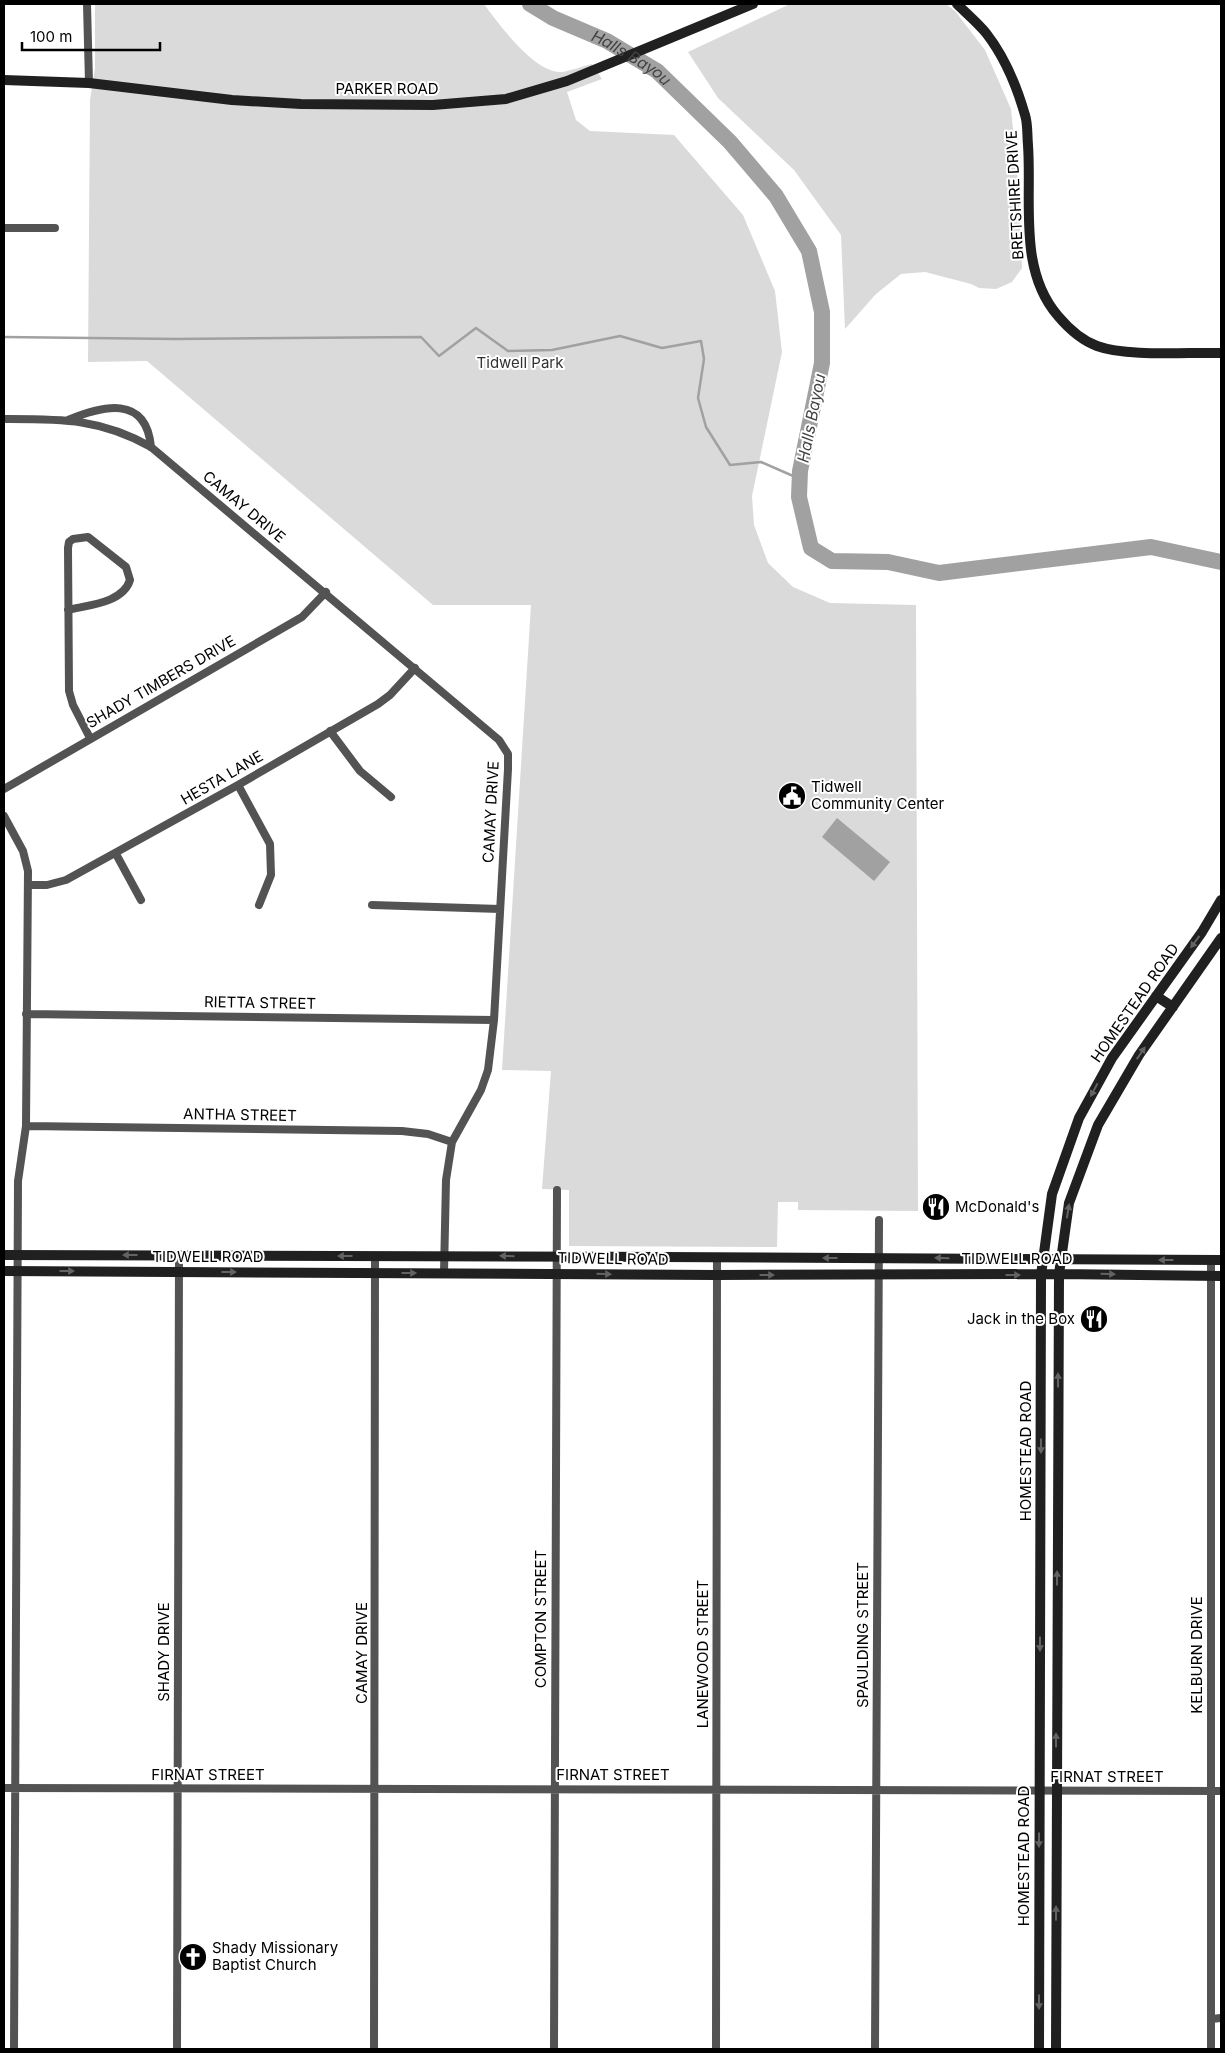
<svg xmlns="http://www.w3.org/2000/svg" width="1225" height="2053" font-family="Inter,sans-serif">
  <rect width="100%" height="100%" fill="#fff"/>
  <path fill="#dadada" d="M95 4H484C498 23 535 74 562 72 571 71 582 66 592 64L602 79 567 92 576 120 590 131 674 135 743 215 775 291 782 352 752 496 754 525 768 563 793 587 830 603 916 605 918 1211 798 1210V1202H778L777 1247 569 1246V1190L542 1189 551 1071 502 1070 531 605H433L147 361 88 362 90 100 95 68Z
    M790 4H946L955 11 985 50 1011 109 1018 181 1022 268 1012 282 996 289 979 288 971 284 925 272 901 274 876 294 845 329 841 235 794 170 718 98 688 52Z"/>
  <path fill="#a1a1a1" d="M837 818 890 862 874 881 822 837Z"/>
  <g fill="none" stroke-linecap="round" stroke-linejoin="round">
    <path stroke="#a1a1a1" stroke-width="2.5" d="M4 337 176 339 421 337 439 356 476 328 508 351 552 350 620 336 662 348 701 341 704 359 698 398 706 427 730 465 761 462 800 479"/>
    <path stroke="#a1a1a1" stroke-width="16" id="s1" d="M530 4 553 18 607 41 657 71 730 142 776 196 809 251 822 312V363L800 471 799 497 811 548 832 561 888 562 939 573 1151 547 1221 562"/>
    <path stroke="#535353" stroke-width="8" d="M87 4 89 83
      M4 228H55
      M4 419C60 419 100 418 151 447L499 740 508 754V769L494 1020 488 1070 481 1090 452 1142 446 1180 444 1272
      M68 420C102 406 146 394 151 447
      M68 610C88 605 123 603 130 580L126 567 88 537 73 539 69 542 68 548 69 691 73 705 90 738
      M330 731 360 771 391 797
      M238 785 270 844 271 875 259 905
      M4 789 302 617 326 592
      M4 816 23 851 28 871 26 1126 18 1181 14 2049
      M116 854 141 900
      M29 885H47L66 880 238 785 378 704 390 695 415 668
      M372 905 500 909
      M26 1014 494 1020
      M26 1126 402 1131 428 1134 452 1142
      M4 1788 1221 1791
      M1211 2019 1221 2018
      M177 2049 179 1255
      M374 2049 375 1256
      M554 2049 557 1190
      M716 2049 717 1258
      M875 2049 879 1220
      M1211 2049V1260"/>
    <path stroke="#202020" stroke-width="10" d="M957 4C966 13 978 23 986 33 1004 56 1017 87 1025 115 1028 124 1027 135 1028 145 1032 202 1018 270 1058 316 1069 329 1081 340 1097 346 1127 357 1187 352 1221 353
      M4 80 89 83 232 100 301 104 433 105 506 99 567 81 753 4
      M1156 996 1173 1007
      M4 1255C410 1254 815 1259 1221 1260
      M4 1271 716 1275 1059 1274 1221 1276
      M1039 2049 1041 1275 1052 1194 1079 1118 1112 1058 1202 932 1221 900
      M1056 2049 1059 1274 1069 1203 1098 1125 1139 1055 1221 938"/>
  </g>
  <defs><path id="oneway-solid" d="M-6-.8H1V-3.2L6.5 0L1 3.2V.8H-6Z" transform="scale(1.25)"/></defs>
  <g fill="#636363">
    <use href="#oneway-solid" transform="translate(1195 942) rotate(126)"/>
    <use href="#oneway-solid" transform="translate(1141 1053) rotate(-56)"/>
    <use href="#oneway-solid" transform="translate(1094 1090) rotate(118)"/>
    <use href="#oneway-solid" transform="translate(1068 1211) rotate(-81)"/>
    <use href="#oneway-solid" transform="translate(130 1255) rotate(-180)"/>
    <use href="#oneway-solid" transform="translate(345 1256) rotate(-180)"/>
    <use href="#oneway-solid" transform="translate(507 1256) rotate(-179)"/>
    <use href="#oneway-solid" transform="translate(830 1258) rotate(180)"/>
    <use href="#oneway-solid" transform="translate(942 1258) rotate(-179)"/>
    <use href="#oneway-solid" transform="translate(1166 1260) rotate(-180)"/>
    <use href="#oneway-solid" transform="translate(67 1271)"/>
    <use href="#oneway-solid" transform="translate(229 1272)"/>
    <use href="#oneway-solid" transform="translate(409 1273)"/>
    <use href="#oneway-solid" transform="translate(604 1274) rotate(1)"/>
    <use href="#oneway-solid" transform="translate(1108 1274) rotate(1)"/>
    <use href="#oneway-solid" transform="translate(767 1275)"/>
    <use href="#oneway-solid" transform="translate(1013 1275)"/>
    <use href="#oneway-solid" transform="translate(1058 1380) rotate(-90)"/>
    <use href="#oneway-solid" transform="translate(1041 1446) rotate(90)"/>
    <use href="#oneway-solid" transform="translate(1057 1578) rotate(-90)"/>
    <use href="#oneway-solid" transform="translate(1040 1644) rotate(90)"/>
    <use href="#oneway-solid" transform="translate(1056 1740) rotate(-90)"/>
    <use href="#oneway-solid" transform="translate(1039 1840) rotate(90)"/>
    <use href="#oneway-solid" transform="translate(1056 1913) rotate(-90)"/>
    <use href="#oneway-solid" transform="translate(1039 2002) rotate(90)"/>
  </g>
  <defs>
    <symbol id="civic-disc" viewBox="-11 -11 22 22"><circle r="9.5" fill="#000" stroke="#fff"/><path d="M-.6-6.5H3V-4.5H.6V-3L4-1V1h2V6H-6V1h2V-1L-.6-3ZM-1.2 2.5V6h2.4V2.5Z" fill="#fff"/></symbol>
    <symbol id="restaurant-disc" viewBox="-11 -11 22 22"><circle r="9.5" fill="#000" stroke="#fff"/><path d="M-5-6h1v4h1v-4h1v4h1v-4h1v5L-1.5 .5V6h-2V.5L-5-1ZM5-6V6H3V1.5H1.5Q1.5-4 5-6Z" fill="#fff"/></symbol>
    <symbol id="church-disc" viewBox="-11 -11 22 22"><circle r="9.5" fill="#000" stroke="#fff"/><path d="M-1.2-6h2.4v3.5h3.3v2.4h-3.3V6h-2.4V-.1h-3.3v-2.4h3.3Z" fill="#fff"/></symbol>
  </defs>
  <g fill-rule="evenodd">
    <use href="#civic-disc" x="776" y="780" width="32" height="32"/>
    <use href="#restaurant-disc" x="920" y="1191" width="32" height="32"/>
    <use href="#restaurant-disc" x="1078" y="1303" width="32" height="32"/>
    <use href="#church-disc" x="177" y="1941" width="32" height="32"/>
  </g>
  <g text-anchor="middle" stroke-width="4" stroke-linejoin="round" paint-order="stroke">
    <g font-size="15" fill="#000" stroke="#fff">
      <text x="387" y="94">PARKER ROAD</text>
      <text transform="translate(1015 195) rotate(-93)" y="5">BRETSHIRE DRIVE</text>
      <text transform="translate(244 507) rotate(40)" y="5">CAMAY DRIVE</text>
      <text transform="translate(161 682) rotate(-30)" y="5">SHADY TIMBERS DRIVE</text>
      <text transform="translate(222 778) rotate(-30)" y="5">HESTA LANE</text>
      <text transform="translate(491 812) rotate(-87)" y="5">CAMAY DRIVE</text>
      <text transform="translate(260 1003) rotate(1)" y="5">RIETTA STREET</text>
      <text transform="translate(1135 1003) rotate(-55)" y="5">HOMESTEAD ROAD</text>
      <text transform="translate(240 1115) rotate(1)" y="5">ANTHA STREET</text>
      <text x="208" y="1262">TIDWELL ROAD</text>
      <text transform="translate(613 1259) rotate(1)" y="5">TIDWELL ROAD</text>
      <text x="1017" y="1264">TIDWELL ROAD</text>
      <text transform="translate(1026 1451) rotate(-90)" y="5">HOMESTEAD ROAD</text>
      <text transform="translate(541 1619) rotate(-90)" y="5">COMPTON STREET</text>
      <text transform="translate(863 1635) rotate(-90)" y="5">SPAULDING STREET</text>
      <text transform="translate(164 1652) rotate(-90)" y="5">SHADY DRIVE</text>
      <text transform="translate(362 1653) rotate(-90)" y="5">CAMAY DRIVE</text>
      <text transform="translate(703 1654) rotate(-90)" y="5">LANEWOOD STREET</text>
      <text transform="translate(1197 1655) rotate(-90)" y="5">KELBURN DRIVE</text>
      <text x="208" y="1780">FIRNAT STREET</text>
      <text x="613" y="1780">FIRNAT STREET</text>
      <text x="1107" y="1782">FIRNAT STREET</text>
      <text transform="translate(1024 1856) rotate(-90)" y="5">HOMESTEAD ROAD</text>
    </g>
    <g font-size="15" fill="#313131" stroke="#fff">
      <text x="520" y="368">Tidwell Park</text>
    </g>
    <g font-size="15" fill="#000" stroke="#fff" text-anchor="start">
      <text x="811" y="792">Tidwell<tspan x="811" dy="17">Community Center</tspan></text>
      <text x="955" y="1212">McDonald's</text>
      <text x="1075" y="1324" text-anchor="end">Jack in the Box</text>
      <text x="212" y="1953">Shady Missionary<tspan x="212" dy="17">Baptist Church</tspan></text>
    </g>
    <g font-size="16" font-style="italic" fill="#424242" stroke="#fff">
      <text dy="6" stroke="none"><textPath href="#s1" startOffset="115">Halls Bayou</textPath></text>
      <text transform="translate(811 418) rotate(-79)" y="6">Halls Bayou</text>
    </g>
  </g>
  <rect width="1225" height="2053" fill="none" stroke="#000000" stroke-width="10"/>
  <path d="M22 42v8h138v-8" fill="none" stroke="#000000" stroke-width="2.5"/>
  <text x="30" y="42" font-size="15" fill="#000000" stroke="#ffffff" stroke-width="4" paint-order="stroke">100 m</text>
</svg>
